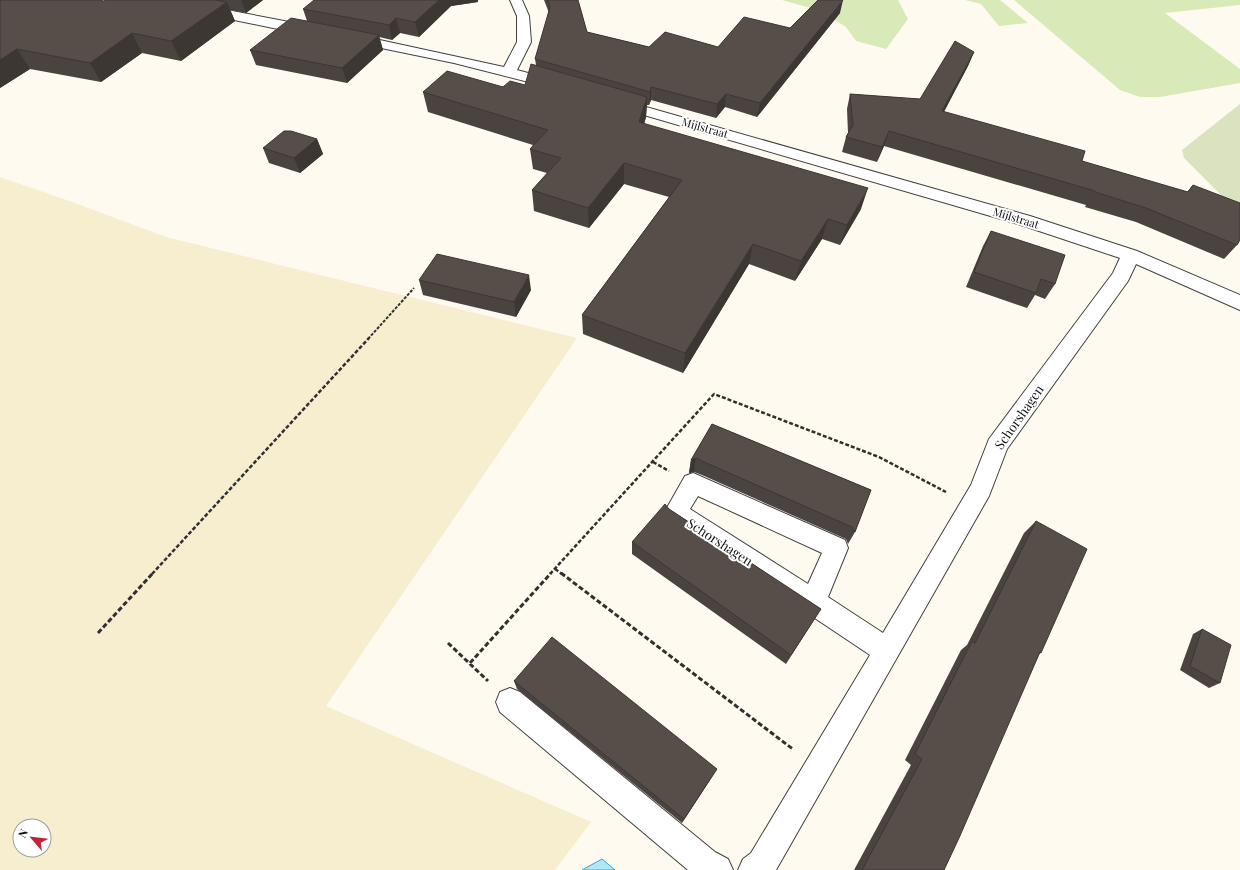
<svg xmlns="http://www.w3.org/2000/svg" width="1240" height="870" font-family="'Playfair Display',serif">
  <rect width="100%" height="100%" fill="#fffaef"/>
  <path fill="#f6eecf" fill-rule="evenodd" d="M0 177 75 203 166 237 577 338 326 706 591 822 555 870H0ZM20 826H44V850H20Z"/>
  <path fill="#d8eab8" d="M782 0H898L908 19 886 49 856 41 846 27 821 11Z
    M965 0H1000L1028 23 999 26 981 4Z
    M1014 0H1240V5L1165 13 1240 69V83L1160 97H1140L1120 90Z"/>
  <path fill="#dbe2c0" d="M1240 104V214L1184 158 1182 150Z"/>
  <path fill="#b3e6f7" stroke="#38a6d0" d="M602 859 615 870H582Z"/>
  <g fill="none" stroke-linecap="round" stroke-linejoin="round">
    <defs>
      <path id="minor" d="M150 0H175L310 26 315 27 317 30 315 33 310 34 278 29 156 4 152 3Z
        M510 0H522L529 16 531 42 517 70 561 82 563 85 561 88 556 89 454 63 352 42 347 41 345 38 347 35 352 34 504 67 517 42V16Z
        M618 99 1030 216 1137 251 1240 295V310L1136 264 1128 281 1007 449 989 496 776 870H738L743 859 751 853 870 655 668 520 664 513 685 476 693 473 845 540 848 548 828 597 883 633 971 485 989 439 1113 273 1120 258 1018 224 613 106 611 103 613 100ZM698 496 822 553 808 584 690 509Z
        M510 688 520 692 715 852 728 859 733 870H688L500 712 496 702 500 692Z"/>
    </defs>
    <use href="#minor" stroke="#414141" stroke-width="2"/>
    <path stroke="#303030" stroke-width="2" stroke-dasharray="3 1.5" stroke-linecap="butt" d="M368 339 414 288"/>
    <path stroke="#303030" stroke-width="2.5" stroke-dasharray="4 2" stroke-linecap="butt" d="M653 462 669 471
      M555 569 562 574
      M152 574 369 338
      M550 574 714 394 879 457 946 492"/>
    <path stroke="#303030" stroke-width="3" stroke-dasharray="5 2.5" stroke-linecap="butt" d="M561 573 794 750
      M98 633 153 573
      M448 643 488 681
      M470 663 551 573"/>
    <use href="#minor" fill="#fff" fill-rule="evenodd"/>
  </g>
  <path fill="#4b4340" d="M0 0 104 1 106 0H263L246 13 230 10 235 21 181 61 142 53 101 82 30 69 0 88Z
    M544 0H578L587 32 649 47H718L790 28 840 13 757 117 725 107 716 118 651 100 649 105H647L646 117 644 124 861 209 840 245 822 239 795 281 749 264 683 373 583 334 582 315 669 197 624 184 589 228 534 211 532 190 547 173 533 169 530 149 533 145 428 112 423 92 525 85 536 65 535 59 549 13Z
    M478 2 451 6 419 37 400 33 392 40 379 37 383 50 347 83 256 65 250 50 307 21 303 9Z
    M974 52 968 66 944 112 1082 161 1187 192 1193 185 1237 245 1224 259 1136 222 1085 207 1086 205 884 146 877 162 842 152 846 137 848 133 847 109 850 94 920 99Z
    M317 139 323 154 300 173 269 163 263 148Z
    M991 231 1055 284 1045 299 1035 295 1027 308 966 287 983 246Z
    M419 280 531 290 516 317 423 295Z
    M712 424 871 490 855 532 848 544 846 539 702 475 694 472 689 473 691 460Z
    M669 509 821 609 786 664 632 554V542Z
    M1036 521 1041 653 1038 655 944 870H854L911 765 905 760 961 650 967 645 1024 533Z
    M1202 629 1220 683 1209 688 1180 670 1193 634Z
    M514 681 717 769 682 823 517 689Z"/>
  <path fill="#3d3734" d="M241 0H263L246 13Z
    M439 0H478V2L451 6 419 37 415 22Z
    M843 0 840 13 757 117 760 103Z
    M227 2 235 21 181 61 171 41Z
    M396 18 400 33 392 40 389 25Z
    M132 33 142 53 101 82 90 63Z
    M379 35 383 50 347 83 342 68Z
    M17 49 30 69 0 88V60Z
    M974 52 968 66 936 126 942 111Z
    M651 87V100L649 105 650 92Z
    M726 94 725 107 716 118 717 104Z
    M647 97 646 117 639 143V122Z
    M889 131 884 146 877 162 882 147Z
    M317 139 323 154 300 173 294 158Z
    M624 163V184L589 228 588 208Z
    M868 188 861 209 840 245 847 225Z
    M828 219 822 239 795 281 801 261Z
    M753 244 749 264 683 373 685 353Z
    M529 275 531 290 516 317 514 302Z
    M696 458 694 472 689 473 691 460Z
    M717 769 713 775 682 823 684 819Z"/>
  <path fill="#574e4a" stroke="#3d3734" d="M0 0H99L104 1 106 0H215L227 2 171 41 132 33 90 63 17 49 0 60Z
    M314 0H439L415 22 396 18 389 25 303 9Z
    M548 0H578L587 32 649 47 665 32 718 47 744 17 790 28 818 0H843L760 103 726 94 717 104 651 87 650 92 535 59 550 7Z
    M291 18 379 35 342 68 250 50Z
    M955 41 974 52 942 111 1085 151 1082 161 1188 192 1193 185 1240 203V240L1237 245 1146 208 1095 192V191L889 131 882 147 846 137 853 125 850 94 920 99Z
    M531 64 647 97 639 122 868 188 847 225 828 219 801 261 753 244 685 353 582 315 682 180 624 163 588 208 532 190 561 158 530 149 548 130 423 92 447 71 503 87 510 81 525 85Z
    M284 131H291L317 139 294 158 263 148Z
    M991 231 1065 255 1055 284 1041 279 1036 293 974 272Z
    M437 254 529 275 514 302 419 280Z
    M712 424 871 490 855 532 852 527 704 462 696 458 691 460Z
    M665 504 669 509 821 609 791 655 632 542Z
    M1036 521 1087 549 1041 653 1040 652 959 838 944 870H862L922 759 915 754 972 641 975 643Z
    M1202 629 1231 645 1220 683 1190 666Z
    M552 637 717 769 684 819 514 681Z"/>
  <g text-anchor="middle" stroke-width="4" stroke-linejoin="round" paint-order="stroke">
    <g font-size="11" fill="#0e0e0e" stroke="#fff">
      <text transform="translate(705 128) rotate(16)" y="4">Mijlstraat</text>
      <text transform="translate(1016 218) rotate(17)" y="4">Mijlstraat</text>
    </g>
    <g font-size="13" fill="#0e0e0e" stroke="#fff">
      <text transform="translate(1019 417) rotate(-55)" y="5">Schorshagen</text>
      <text transform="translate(720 542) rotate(33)" y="5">Schorshagen</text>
    </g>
  </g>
  <g transform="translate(32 838) rotate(298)"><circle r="19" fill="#ffffff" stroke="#9f9f9f"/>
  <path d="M0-3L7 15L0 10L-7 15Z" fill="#c1233e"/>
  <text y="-6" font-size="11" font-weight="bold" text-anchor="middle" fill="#0e0e0e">N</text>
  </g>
</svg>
